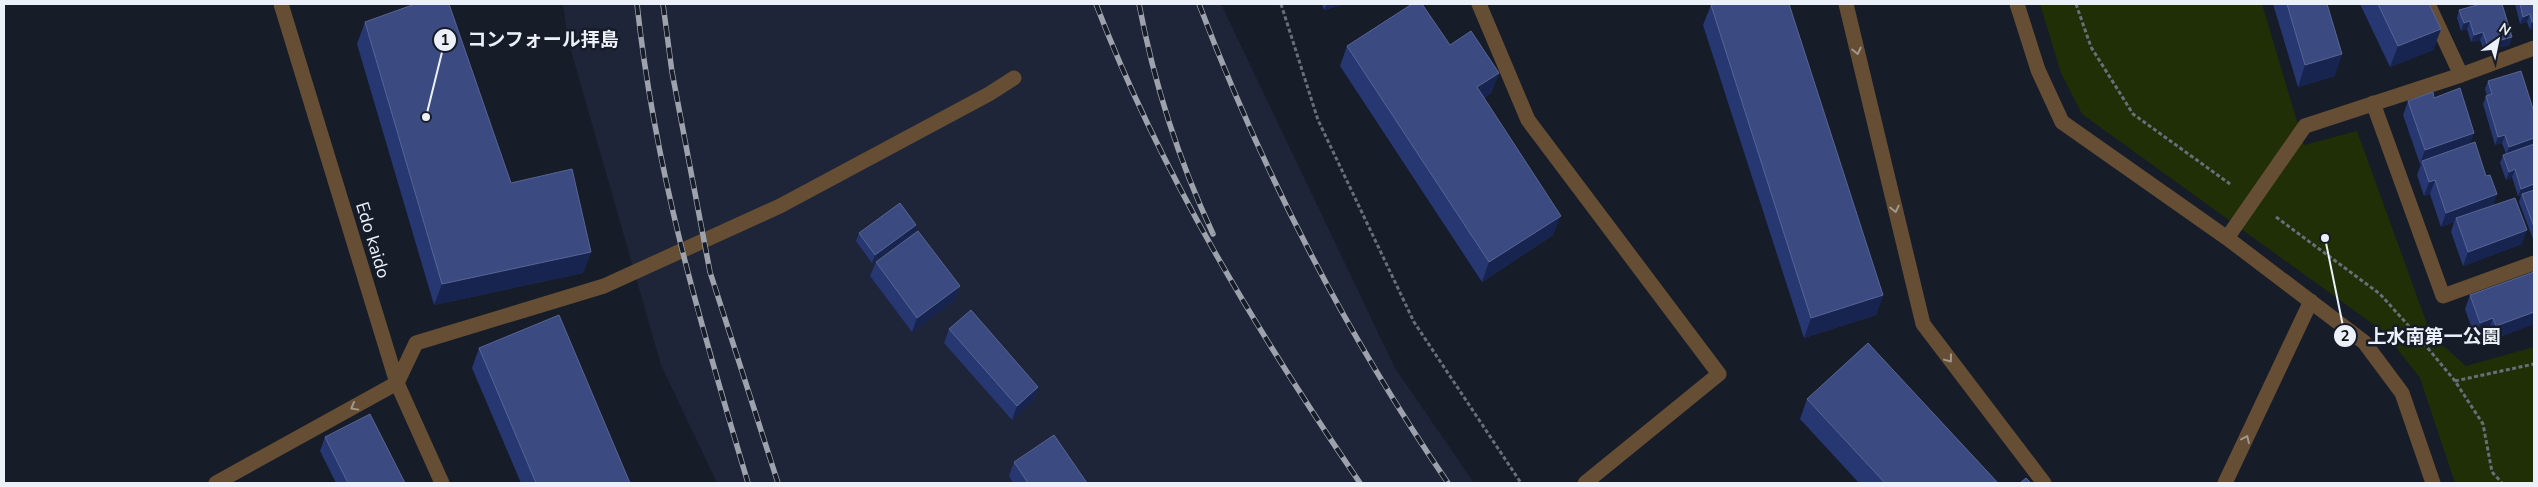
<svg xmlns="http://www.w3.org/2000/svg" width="2538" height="487" font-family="'Nunito Sans','Noto Sans JP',sans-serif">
  <rect width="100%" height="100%" fill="#171c29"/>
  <path fill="#1e2538" d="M563 4H1221L1395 368 1474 483H717L661 365 568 40Z"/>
  <path fill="#202f06" d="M2040 4H2262L2304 145 2357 131 2431 335 2466 366 2534 347V483H2455L2420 378 2384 332 2082 114 2061 73Z"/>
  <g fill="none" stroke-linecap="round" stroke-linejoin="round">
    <path stroke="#696e79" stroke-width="3" stroke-dasharray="4 2.5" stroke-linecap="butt" d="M1281 4 1318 120 1414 322 1521 483
      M2076 4 2091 47 2133 114 2230 184
      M2276 217 2380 294 2416 334 2455 381 2483 424 2492 472 2502 483
      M2455 381 2534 364"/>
    <path stroke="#654e33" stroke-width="15" d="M281 4 397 383 442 483
      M1479 4 1528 120 1719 374 1585 483
      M1846 4 1923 324 2044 483
      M2017 4 2038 70 2062 122 2227 238 2364 342 2402 393 2433 483
      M2428 4 2461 75
      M2373 103 2443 296 2534 263
      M2227 238 2305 126 2461 75 2534 48
      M216 483 397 383 416 343 604 286 780 206 989 94 1014 78
      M2225 483 2311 301"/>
    <defs>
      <path id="rail" d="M637 4C655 172 700 322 748 483
        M663 4 672 72 710 272 778 483
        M1096 4C1161 174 1258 333 1360 483
        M1139 4C1154 83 1179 161 1213 234
        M1199 4C1263 173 1346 334 1448 483"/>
    </defs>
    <use href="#rail" stroke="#9ea2ad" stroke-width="5.5"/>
    <use href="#rail" stroke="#171c29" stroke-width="4" stroke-dasharray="11" stroke-linecap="butt"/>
  </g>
  <path fill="#263772" d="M1322 4H1346L1324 10Z
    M2273 4H2327L2335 76 2298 87Z
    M2360 4H2429L2441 29 2433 50 2390 67Z
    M2469 4H2502L2512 37 2509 45 2484 51 2480 40 2471 42 2467 29 2461 31 2457 18 2459 10 2470 7Z
    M2515 4H2534V28L2530 30 2527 22 2520 24Z
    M1711 5 1883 295 1876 315 1804 338 1703 25Z
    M365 22 511 183 591 252 583 273 434 305 357 44Z
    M1450 45 1499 73 1491 93 1484 98 1553 235 1482 282 1340 66 1347 46Z
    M2488 81 2534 112V238L2533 239 2519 202 2521 195 2518 196 2512 177 2506 180 2500 163 2503 155 2506 154 2502 143 2495 145 2483 104 2486 96H2487L2485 89Z
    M2434 98 2474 133 2470 143 2486 176 2497 194 2493 205 2522 244 2463 266 2451 232 2454 222 2441 227 2430 194 2424 196 2417 175 2421 164H2420L2403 115 2408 101Z
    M859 233H914L872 263 856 241Z
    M876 262 960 286 955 300 912 332 870 276Z
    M2534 272V324L2491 340 2488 332 2475 337 2465 309 2470 295Z
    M949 329 1038 387 1033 400 1012 420 944 343Z
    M479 348 630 483H521L472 368Z
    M1807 399 1998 483H1859L1800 419Z
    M325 437 405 483H336L320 451Z
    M1014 462 1087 483H1013L1009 476Z"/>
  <path fill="#17244f" d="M1327 4H1346L1324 10Z
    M2471 4H2481L2470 7Z
    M2530 14 2527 22 2520 24 2523 17Z
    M2470 21 2467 29 2461 31 2464 23Z
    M2534 21V28L2530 30 2532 22Z
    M2441 29 2433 50 2390 67 2398 46Z
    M2483 32 2480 40 2471 42 2474 35Z
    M2512 37 2509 45 2484 51 2487 44Z
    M2342 54 2335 76 2298 87 2305 65Z
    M1499 73 1491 93 1470 107 1477 87Z
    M2474 133 2469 147 2422 161 2420 164 2425 150Z
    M2505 135 2502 143 2495 145 2498 137Z
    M2534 138V145L2506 155 2509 147Z
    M2515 169 2512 177 2506 180 2509 172Z
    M2435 180 2430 194 2424 196 2429 182Z
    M2534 184V191L2522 194 2521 195 2518 196 2521 189Z
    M2497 194 2492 208 2456 218 2454 222 2441 227 2446 213Z
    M1561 216 1553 235 1482 282 1489 262Z
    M916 225 914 233 872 263 875 255Z
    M2527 230 2522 244 2463 266 2468 252Z
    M591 252 583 273 434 305 442 284Z
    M960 286 955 300 912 332 917 318Z
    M1883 295 1876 315 1804 338 1811 318Z
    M2534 312V324L2491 340 2496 326Z
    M2493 318 2488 332 2475 337 2480 323Z
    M1038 387 1033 400 1012 420 1017 406Z"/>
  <path fill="#3b4b81" stroke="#576594" d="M415 4H449L511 183 572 169 591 252 442 284 365 22Z
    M1412 4H1422L1450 45 1471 31 1499 73 1477 87 1561 216 1489 262 1347 46Z
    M1716 4H1789L1883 295 1811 318 1711 5Z
    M2287 4H2327L2342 54 2305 65Z
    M2378 4H2429L2441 29 2398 46Z
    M2481 4H2502L2512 37 2487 44 2483 32 2474 35 2470 21 2464 23 2459 10Z
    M2520 4H2534V21L2532 22 2530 14 2523 17Z
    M2521 71 2534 112V138L2509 147 2505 135 2498 137 2486 96 2492 94 2488 81Z
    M2460 88 2474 133 2425 150 2408 101 2433 92 2434 98Z
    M2475 142 2486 176 2490 175 2497 194 2446 213 2435 180 2429 182 2422 161Z
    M2534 144V184L2521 189 2515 169 2509 172 2503 155Z
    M2534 190V227L2522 194Z
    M2515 198 2527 230 2468 252 2456 218Z
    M900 203 916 225 875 255 859 233Z
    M918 231 960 286 917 318 876 262Z
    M2534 272V312L2496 326 2493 318 2480 323 2470 295Z
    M971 310 1038 387 1017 406 949 329Z
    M559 315 630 483H536L479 348Z
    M1868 343 1998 483H1885L1807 399Z
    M370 414 405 483H348L325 437Z
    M1054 435 1087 483H1028L1014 462Z
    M2026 478 2031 483H2020Z"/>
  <defs><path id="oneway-chevron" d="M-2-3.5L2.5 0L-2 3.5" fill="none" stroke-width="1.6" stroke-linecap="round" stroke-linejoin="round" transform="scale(1.25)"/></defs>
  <g stroke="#a2978c">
    <use href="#oneway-chevron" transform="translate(1857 51) rotate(77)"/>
    <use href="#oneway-chevron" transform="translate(1895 209) rotate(77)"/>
    <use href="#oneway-chevron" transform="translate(1949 359) rotate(53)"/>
    <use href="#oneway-chevron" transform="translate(354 407) rotate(151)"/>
    <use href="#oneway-chevron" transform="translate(2246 439) rotate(-65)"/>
  </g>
  <g text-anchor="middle" stroke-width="5" stroke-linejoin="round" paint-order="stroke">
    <g font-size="18" fill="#ecf0f9" stroke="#171c29">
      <text transform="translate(373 240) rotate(73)" y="6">Edo kaido</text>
    </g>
  </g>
  <path fill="none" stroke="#ecf0f9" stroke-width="2" d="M426 117L445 40M2325 238L2345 336"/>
  <g fill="#ecf0f9" stroke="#171c29" stroke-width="2">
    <circle cx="426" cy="117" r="5"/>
    <circle cx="2325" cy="238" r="5"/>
    <circle cx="445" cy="40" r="12"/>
    <circle cx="2345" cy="336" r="12"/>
  </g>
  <g font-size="15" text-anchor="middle" font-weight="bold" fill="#111">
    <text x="445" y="45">1</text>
    <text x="2345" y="341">2</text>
  </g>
  <g font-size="19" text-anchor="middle" font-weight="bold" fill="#ecf0f9" stroke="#171c29" stroke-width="5" stroke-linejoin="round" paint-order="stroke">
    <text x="543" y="46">コンフォール拝島</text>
    <text x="2434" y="343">上水南第一公園</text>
  </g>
  <rect width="2538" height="487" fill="none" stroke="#ecf0f9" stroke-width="10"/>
  <g transform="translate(2498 40) rotate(33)" stroke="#171c29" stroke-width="4" paint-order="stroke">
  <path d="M0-4L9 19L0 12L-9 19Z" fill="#ecf0f9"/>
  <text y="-8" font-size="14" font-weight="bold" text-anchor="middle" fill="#ecf0f9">N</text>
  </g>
</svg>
